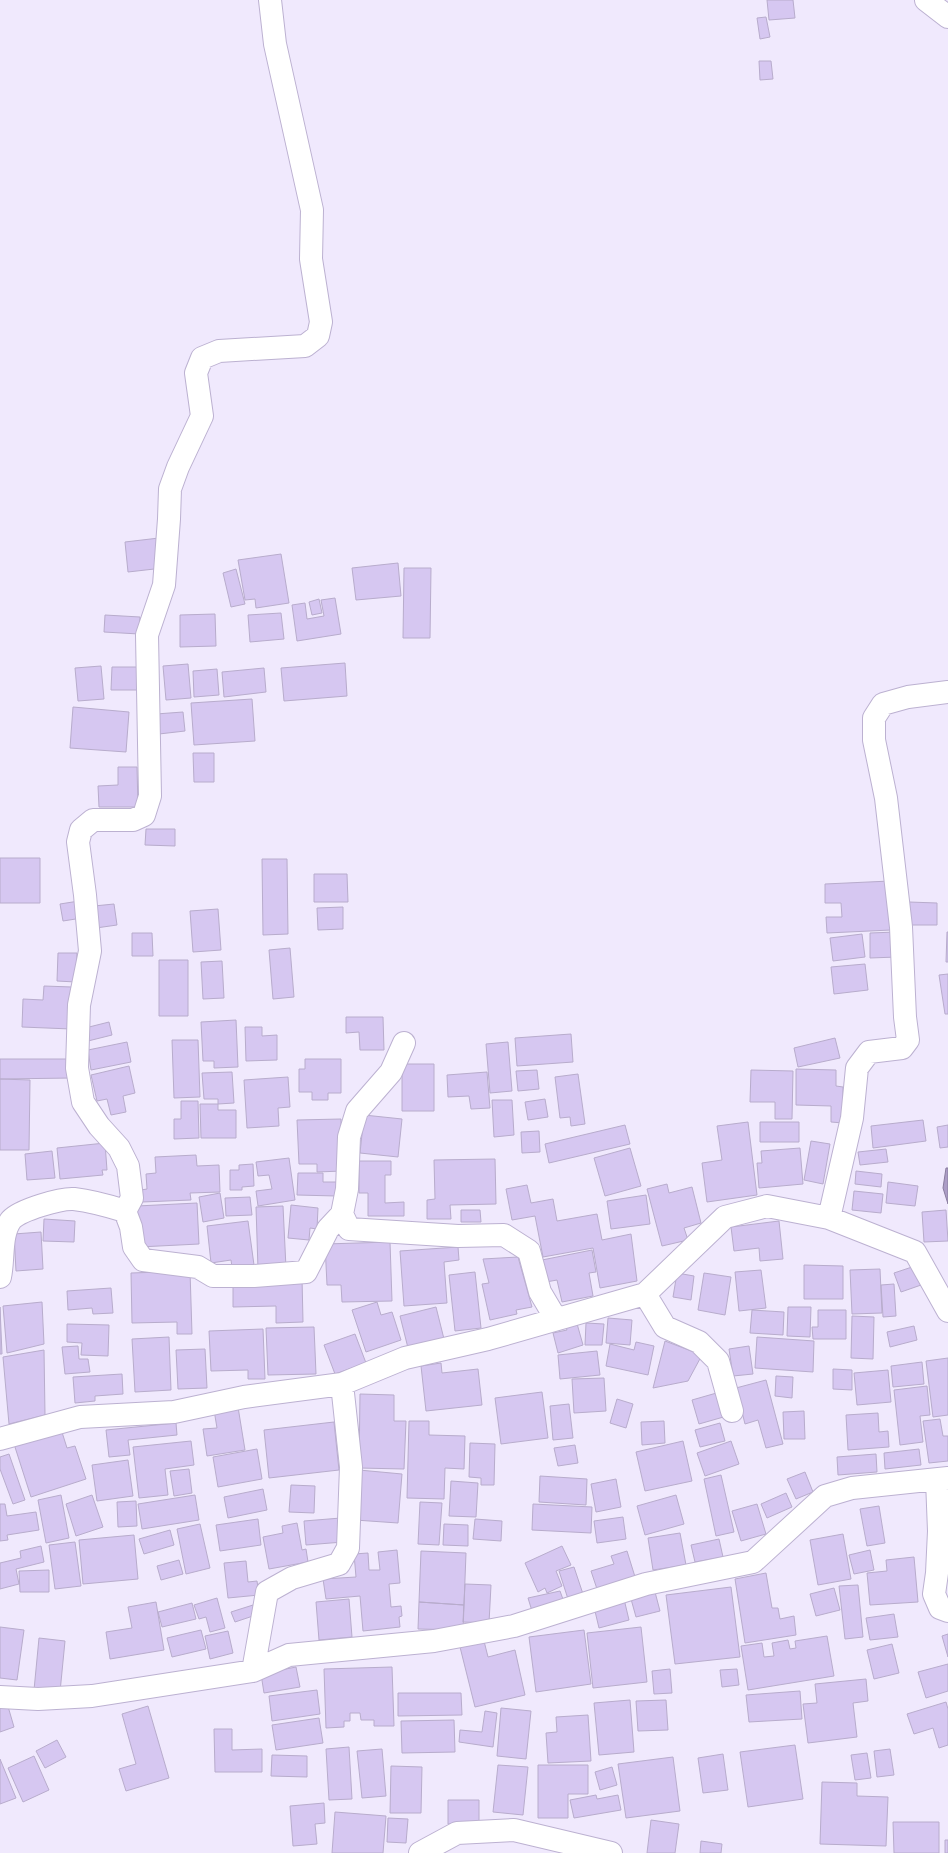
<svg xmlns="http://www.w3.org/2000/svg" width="948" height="1853" font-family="'Libre Baskerville',serif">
  <rect width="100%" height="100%" fill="#f0e9fd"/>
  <path fill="#ac9dc6" stroke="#897d9e" d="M946 1168H948V1204L943 1188Z"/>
  <path fill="#d6c7f1" stroke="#b8accc" d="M767 0H793L795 18 769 20Z
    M766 17 770 37 760 39 757 18Z
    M759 61H771L773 79 760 80Z
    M159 538 163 568 128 572 125 542Z
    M281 554 289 603 256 608 255 599 245 600 238 560Z
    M398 563 401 596 356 600 352 568Z
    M404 568H431L430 638H403Z
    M236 569 245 604 231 607 223 573Z
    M335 598 341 634 297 641 292 605 305 603 307 619 324 616 321 600Z
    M319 599 322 613 312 615 309 602Z
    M281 613 284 639 250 642 248 615Z
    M215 614 216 646 180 647V615Z
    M105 615 140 617 139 634 104 632Z
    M345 663 347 696 284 701 281 668Z
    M188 664 191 698 166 700 163 666Z
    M101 666 104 699 78 701 75 668Z
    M112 667H145L144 690H111Z
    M264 668 266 692 224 697 222 672Z
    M217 669 219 695 194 697 193 671Z
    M252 699 255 741 194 745 191 703Z
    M73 707 129 712 126 752 70 748Z
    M183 712 185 731 159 734 156 714Z
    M193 753H214V782H194Z
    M118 767H137L138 807H99L98 786 118 785Z
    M146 829H175V846L145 845Z
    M0 858H40V903H0Z
    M262 859H287L288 934 263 935Z
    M314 874H347L348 902H314Z
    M890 881 891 930 827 933 826 917H842L841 903H825V884Z
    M79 901 82 918 63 921 60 904Z
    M909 902 937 903V925H908Z
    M114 904 117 925 96 928 94 906Z
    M343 907V929L318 930 317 908Z
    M218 909 221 950 193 952 190 911Z
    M896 932 897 957 870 958V933Z
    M947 932H948V962H946Z
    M132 933H152L153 956H132Z
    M862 934 865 957 833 961 830 938Z
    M290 948 294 997 273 999 269 950Z
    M58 953H77L76 982 57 981Z
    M159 960H188V1016H159Z
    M222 961 224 998 203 999 201 962Z
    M865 964 868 990 834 994 831 967Z
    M948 974V1014H945L939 975Z
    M44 986 72 987 71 1029 22 1027 23 999 43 1000Z
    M346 1017H383L384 1050H360L359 1032 346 1033Z
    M236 1020 238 1067 214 1068V1061H203L201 1022Z
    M109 1022 112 1035 88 1041 85 1028Z
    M245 1027H262V1036L277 1035V1060L246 1061Z
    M571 1034 573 1062 517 1066 515 1038Z
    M835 1038 840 1058 798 1067 794 1048Z
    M172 1040H198L200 1097 174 1098Z
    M127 1042 131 1062 91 1070 88 1050Z
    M508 1042 512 1091 490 1093 486 1044Z
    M0 1059H72V1078L0 1079Z
    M305 1059H341V1093H328V1100H312V1092H299V1069H305Z
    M402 1064H434V1111H402Z
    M129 1066 135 1093 123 1096 126 1112 111 1115 107 1099 97 1101 91 1075Z
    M796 1069 836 1070V1086L843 1087V1123L831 1122V1106L796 1105Z
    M537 1070 539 1089 518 1091 516 1071Z
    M751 1070 793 1071 792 1119H775V1102H750Z
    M232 1072 234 1103 218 1104V1099H204L202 1073Z
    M487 1072 490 1108 471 1109 469 1096 448 1097 447 1075Z
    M578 1074 585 1124 571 1126 570 1117 560 1118 555 1077Z
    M288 1077 290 1107 278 1108 279 1126 247 1128 244 1080Z
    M0 1079 30 1080 29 1150H0Z
    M545 1099 548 1117 528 1120 525 1102Z
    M492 1100H512L514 1135 494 1137Z
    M181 1101H198L199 1138 174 1139V1119H181Z
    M200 1104H218V1110H236V1138H201Z
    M364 1115 402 1119 398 1157 360 1153Z
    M341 1119 342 1171 317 1172V1164H299L297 1120Z
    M923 1120 926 1141 873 1148 871 1126Z
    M748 1122 757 1195 707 1202 702 1163 722 1160 717 1126Z
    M760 1122H799V1142H760Z
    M625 1125 630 1144 549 1163 545 1144Z
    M948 1125V1147L940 1148 937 1127Z
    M539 1131 540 1152 522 1153 521 1132Z
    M811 1141 830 1144 823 1184 804 1180Z
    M105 1143 107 1170H102L103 1175 60 1179 57 1148Z
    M630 1148 641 1186 605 1196 594 1158Z
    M800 1148 803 1184 759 1188 757 1163H762L761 1151Z
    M886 1149 888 1162 860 1165 858 1152Z
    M52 1151 55 1178 27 1180 25 1154Z
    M196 1155 197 1166 219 1165 220 1192 190 1193 191 1200 142 1202 141 1190 147 1189 146 1174 156 1173 155 1157Z
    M289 1158 295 1200 258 1206 256 1191 272 1189 269 1175 258 1176 256 1162Z
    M495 1159 496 1204 450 1205 451 1219H427V1200L435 1199 434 1160Z
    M359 1161H391V1175H385V1203L404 1202V1216H368V1193H359Z
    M253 1164 254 1186 242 1187V1190H230V1170H239V1165Z
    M856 1171 882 1174 881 1187 855 1184Z
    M298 1173H323V1182H337L336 1196 297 1195Z
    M888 1182 918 1186 915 1206 886 1203Z
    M667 1184 669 1193 692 1187 701 1223 684 1228 688 1240 662 1246 647 1189Z
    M527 1185 531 1203 553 1199 557 1221 597 1214 602 1240 631 1234 637 1281 600 1288 593 1248 543 1257 535 1216 512 1220 506 1189Z
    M854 1191 883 1194 881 1213 852 1210Z
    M220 1193 224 1218 203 1222 199 1197Z
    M646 1195 650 1224 611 1229 607 1201Z
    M250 1197 252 1215 226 1216 225 1198Z
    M197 1203 199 1244 139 1247 137 1206Z
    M291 1205 318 1208 317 1229 310 1228 309 1240 288 1238Z
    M283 1206 286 1268 258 1269 256 1207Z
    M461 1210H480L481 1222H461Z
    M946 1210 948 1241 924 1242 922 1212Z
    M44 1219 75 1221 74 1242 43 1241Z
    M248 1221 254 1265 232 1267 231 1260 211 1263 207 1226Z
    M779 1221 783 1259 760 1261 759 1248 734 1251 731 1227Z
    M41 1232 43 1269 16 1271 14 1234Z
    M390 1242 392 1301 342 1302 341 1285H327L325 1244Z
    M458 1247 459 1260 444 1262 447 1303 404 1306 400 1251Z
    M592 1250 596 1272 589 1273 593 1296 562 1302 557 1280 546 1282 542 1260Z
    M518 1257 532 1307 516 1310 517 1314 490 1320 482 1284 489 1283 483 1259Z
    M804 1265 843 1266V1299H804Z
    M918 1265 924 1284 901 1292 894 1273Z
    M880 1269 882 1313 852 1314 850 1270Z
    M761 1270 766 1308 739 1311 735 1272Z
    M190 1271 192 1334H177V1322L132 1323 131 1273Z
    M475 1272 481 1328 455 1331 449 1275Z
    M677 1273 694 1276 691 1300 673 1297Z
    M704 1273 731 1277 725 1315 698 1310Z
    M302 1278 303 1322 276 1323V1306L233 1307V1279Z
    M894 1284 896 1316 883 1317 881 1285Z
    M111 1288 113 1313 93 1314 92 1308 68 1310 67 1291Z
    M42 1302 44 1344 7 1353 3 1306Z
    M377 1302 381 1315 392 1312 401 1340 366 1352 352 1310Z
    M0 1307 2 1354H0Z
    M436 1307 444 1339 408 1348 400 1316Z
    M788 1307H811L810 1337 787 1336Z
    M752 1310 784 1312 783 1335 750 1333Z
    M818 1310H846V1339H813L812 1327H818Z
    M852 1316 874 1317 873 1359 851 1358Z
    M608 1318 632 1320 630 1345 606 1343Z
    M576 1320 583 1345 558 1353 553 1333 567 1330 565 1324Z
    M586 1323 604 1324 602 1345H585Z
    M67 1324 109 1325 108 1356 81 1355 82 1343 67 1342Z
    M914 1326 917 1340 890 1347 887 1332Z
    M314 1327 316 1374 268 1375 266 1328Z
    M263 1329 265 1379H248V1370L211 1371 209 1331Z
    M355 1334 366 1363 335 1374 324 1345Z
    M169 1337 171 1390 135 1392 132 1339Z
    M757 1337 814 1341 813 1372 755 1368Z
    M665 1341 702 1355 688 1381 653 1388Z
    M636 1342 654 1346 648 1375 606 1366 610 1344 634 1350Z
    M78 1346 79 1359H88L90 1372 65 1374 62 1347Z
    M749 1346 753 1374 733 1376 729 1349Z
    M205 1349 207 1388 178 1389 176 1350Z
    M44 1350 45 1415 9 1424 3 1357Z
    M597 1351 600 1375 560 1379 558 1355Z
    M948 1358V1415L933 1417 926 1361Z
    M922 1362 924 1384 893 1387 891 1366Z
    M441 1363 442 1373 478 1369 482 1405 426 1411 421 1366Z
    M833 1369 852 1370V1390L833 1389Z
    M888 1370 891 1402 857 1405 854 1373Z
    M122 1374 123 1394 95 1396V1401L75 1403 73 1377Z
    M776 1376 793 1377 792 1398 775 1396Z
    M604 1378 606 1411 574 1413 572 1379Z
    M766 1380 783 1444 766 1448 758 1420 745 1424 736 1388Z
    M927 1386 930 1415 920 1416 923 1442 900 1445 894 1390Z
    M542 1392 548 1438 501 1444 495 1398Z
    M720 1392 727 1416 699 1424 692 1400Z
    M360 1394 394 1395V1421H406L404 1469 359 1468Z
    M617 1399 633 1404 626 1428 610 1423Z
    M569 1404 573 1438 553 1440 550 1406Z
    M238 1407 245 1450 207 1456 203 1429 217 1428 214 1410Z
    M804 1411 805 1439H784L783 1412Z
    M878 1413 879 1432 888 1431 889 1447 848 1450 846 1415Z
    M940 1419 943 1436H948V1461L929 1463 923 1421Z
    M409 1421H429V1435L465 1436 464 1469 445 1468 444 1499 407 1498Z
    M664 1421 665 1443 642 1445 641 1422Z
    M334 1422 339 1470 269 1478 264 1430Z
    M176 1423 177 1435 128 1440 130 1455 109 1457 106 1430Z
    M720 1423 725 1441 700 1447 695 1430Z
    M61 1429 67 1448 75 1446 86 1479 31 1497 14 1444Z
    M191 1441 194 1465 165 1469 168 1495 139 1498 133 1447Z
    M683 1441 692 1481 645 1491 636 1452Z
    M731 1441 739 1464 705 1476 697 1453Z
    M470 1443 495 1444 494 1485H481V1478L469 1477Z
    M575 1445 578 1463 558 1466 554 1448Z
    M257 1449 262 1479 218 1487 213 1457Z
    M919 1449 921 1465 885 1469 884 1453Z
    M9 1454 25 1500 13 1504 0 1469V1457Z
    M876 1454 877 1472 838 1475 837 1457Z
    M128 1460 133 1496 97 1501 92 1465Z
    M189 1469 192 1493 174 1496 170 1471Z
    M359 1470 402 1474 398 1523 355 1520Z
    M805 1472 813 1492 796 1499 787 1479Z
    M721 1475 734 1532 716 1536 704 1479Z
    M540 1476 587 1479 586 1505 539 1502Z
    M616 1479 621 1507 596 1512 591 1484Z
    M451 1481 478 1483 476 1517 449 1516Z
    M291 1485 315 1486 314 1513 289 1512Z
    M263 1489 267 1510 228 1518 224 1497Z
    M786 1493 792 1507 767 1518 761 1504Z
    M61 1495 69 1538 46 1543 38 1500Z
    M92 1495 103 1527 76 1536 66 1504Z
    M195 1495 199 1520 142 1529 138 1504Z
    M676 1495 684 1524 645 1535 637 1506Z
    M136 1501 137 1526 118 1527 117 1502Z
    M420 1502 442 1503 439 1545 418 1544Z
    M0 1504H5L7 1516 36 1512 39 1530 7 1535 8 1540 0 1541Z
    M533 1504 592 1507 591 1533 532 1530Z
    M757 1504 766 1534 741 1541 732 1511Z
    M879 1506 885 1543 867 1546 860 1509Z
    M623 1517 626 1539 597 1543 594 1521Z
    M341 1518 343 1542 306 1545 304 1521Z
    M258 1519 261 1545 220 1551 216 1525Z
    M475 1519 502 1521 501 1541 473 1539Z
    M297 1523 302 1550 306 1549 308 1562 269 1569 263 1537 283 1533 282 1526Z
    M200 1524 210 1568 186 1574 177 1529Z
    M444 1524 468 1525V1546L443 1545Z
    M170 1530 174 1545 144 1554 139 1539Z
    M680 1533 686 1565 653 1570 648 1538Z
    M843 1534 851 1579 818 1585 810 1540Z
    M134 1535 138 1579 83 1584 79 1540Z
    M719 1539 723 1557 695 1562 691 1545Z
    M75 1542 81 1586 55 1589 49 1545Z
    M41 1546 44 1562 16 1569 19 1584 0 1589V1563L21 1558 20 1551Z
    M562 1546 571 1565 556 1571 562 1586 547 1593 545 1588 538 1592 525 1563Z
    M397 1550 400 1583 389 1584 391 1607 401 1606 402 1616 399 1617 400 1627 363 1631 360 1596 326 1599 323 1579 356 1577 354 1554 368 1553 369 1570H380L378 1552Z
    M870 1550 874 1570 854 1574 849 1555Z
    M421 1551 466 1553 464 1605 419 1602Z
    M627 1551 636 1580 598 1592 591 1571 614 1564 611 1556Z
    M914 1557 918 1602 870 1605 867 1573 887 1571 886 1560Z
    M179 1560 183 1574 161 1580 157 1566Z
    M246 1561 248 1582 257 1581 259 1595 228 1598 224 1563Z
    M574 1567 583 1594 568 1599 559 1571Z
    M49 1570V1592H20L19 1571Z
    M766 1573 772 1608H778L780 1619 794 1616 796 1635 745 1643 735 1579Z
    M465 1584 491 1585 489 1623 463 1622Z
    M858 1585 863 1637 845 1639 839 1586Z
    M731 1587 740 1657 675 1664 666 1595Z
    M834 1588 840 1610 816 1616 810 1594Z
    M560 1591 564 1602 532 1611 528 1598Z
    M655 1592 660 1611 636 1617 631 1599Z
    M217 1598 225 1628 210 1632 206 1617 199 1619 194 1605Z
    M349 1599 352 1637 319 1640 316 1602Z
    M624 1599 629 1620 599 1628 594 1607Z
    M156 1602 164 1650 110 1659 106 1632 132 1628 128 1607Z
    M419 1602 464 1605 463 1630 418 1629Z
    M192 1603 196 1619 162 1627 158 1612Z
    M253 1605 256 1615 235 1622 231 1612Z
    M894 1614 898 1637 870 1640 866 1618Z
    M0 1627 24 1630 17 1680 0 1678Z
    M641 1627 647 1682 593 1688 587 1633Z
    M201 1630 206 1649 172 1657 167 1638Z
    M584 1630 591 1684 536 1692 529 1637Z
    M228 1631 233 1653 210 1659 205 1636Z
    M948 1634V1657L942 1636Z
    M827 1636 834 1676 748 1690 741 1646 762 1643 764 1657 774 1656 772 1643 788 1640 790 1649 796 1648 795 1641Z
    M39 1638 65 1641 60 1692 34 1690Z
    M484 1641 488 1657 515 1650 525 1695 475 1707 460 1647Z
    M892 1644 899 1673 874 1679 867 1650Z
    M948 1664V1691L926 1698 918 1672Z
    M296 1667 300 1687 264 1693 261 1674Z
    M392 1667 394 1726H374V1720H361L360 1713H350V1721H344V1727L326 1728 324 1669Z
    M670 1669 672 1693 654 1694 652 1671Z
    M737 1669 739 1685 722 1687 720 1670Z
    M866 1679 868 1701 853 1703 857 1737 808 1743 803 1704 817 1703 815 1684Z
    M317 1690 320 1714 272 1721 269 1696Z
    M800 1691 802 1719 749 1722 746 1695Z
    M398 1693H461L462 1715 398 1716Z
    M630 1700 634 1752 599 1755 594 1703Z
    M666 1700 668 1730 638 1731 636 1701Z
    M946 1702 948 1709V1745L939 1748 933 1728 914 1734 907 1714Z
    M7 1703 14 1727 0 1732V1705Z
    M148 1706 169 1778 126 1791 119 1769 136 1764 122 1714Z
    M501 1708 531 1711 526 1759 497 1756Z
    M485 1711 497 1713 493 1747 459 1742 460 1730 482 1732Z
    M588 1715 591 1761 548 1763 546 1733 557 1732 556 1717Z
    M319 1718 323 1743 276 1750 272 1725Z
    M454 1720 455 1752 402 1753 401 1721Z
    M214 1729H232V1750L262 1749V1772H215Z
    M57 1740 66 1757 45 1768 36 1751Z
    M795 1745 803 1799 748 1807 740 1752Z
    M349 1747 352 1799 329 1800 326 1749Z
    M382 1749 386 1796 362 1798 357 1751Z
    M890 1749 894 1775 877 1777 874 1751Z
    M867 1753 871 1778 855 1780 851 1755Z
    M723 1754 728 1790 703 1793 698 1758Z
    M272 1755 307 1756V1777L271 1776Z
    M34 1756 49 1790 23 1802 8 1768Z
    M673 1757 680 1811 626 1818 618 1764Z
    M0 1759 16 1798 0 1804Z
    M498 1765 528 1767 523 1815 493 1812Z
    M538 1765H588V1794H568V1818H538Z
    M391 1766 422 1767 421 1813H390Z
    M612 1767 617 1785 600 1790 595 1772Z
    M822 1782 857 1783V1796L888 1797 886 1846 820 1844Z
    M596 1795 597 1799 618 1795 621 1810 574 1818 570 1800Z
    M448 1800H479V1825L448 1824Z
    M324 1803 325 1823 315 1824 317 1844 293 1846 290 1806Z
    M335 1812 386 1816 383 1853H332Z
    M388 1818 408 1819 406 1843 387 1842Z
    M651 1820 679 1824 675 1853H647Z
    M893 1822H939V1853H894Z
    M945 1840H948V1853H945Z
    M701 1841 722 1844 721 1853H700Z"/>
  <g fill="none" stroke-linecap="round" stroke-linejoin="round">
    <defs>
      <path id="minor" d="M926 0 948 17
        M125 1211 131 1227 134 1247 143 1260 198 1267 213 1276H254L306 1272 328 1229 342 1214 347 1189 349 1137 357 1111 391 1072 404 1043
        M342 1214 349 1229 458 1236 504 1235 529 1251 540 1292 556 1319
        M829 1218 852 1118 857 1068 869 1052 902 1048 908 1040 905 1017 901 927 886 798 874 740V718L883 704 908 697 948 692
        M0 1277C4 1259 0 1235 11 1220 20 1210 61 1198 74 1199 91 1201 109 1206 125 1211L132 1198 128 1166 119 1148 99 1126 83 1102 77 1068 79 1005 90 951 85 895 78 842 81 830 93 820H133L144 815 150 796 147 635 164 585 169 519 170 489 178 467 202 416 196 373 202 358 219 351 305 346 318 336 321 322 311 259 312 210 275 44 270 0
        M645 1294 665 1327 699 1342 718 1361 732 1411
        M0 1439 80 1417 174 1412 244 1397 342 1384 405 1358 488 1339 645 1294 725 1217 767 1206 829 1218 915 1252 948 1311
        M937 1480 939 1531 937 1573 934 1594 940 1608 948 1611
        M253 1671 267 1592 292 1578 339 1564 348 1548 351 1467 342 1384
        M0 1697 38 1699 92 1696 253 1671 289 1655 434 1641 514 1626 646 1584 753 1562 825 1496 852 1488 948 1478
        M420 1853 457 1833 514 1830 611 1853"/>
    </defs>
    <use href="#minor" stroke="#bcb1d1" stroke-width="24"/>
    <use href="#minor" stroke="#fff" stroke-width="22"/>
  </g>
</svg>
